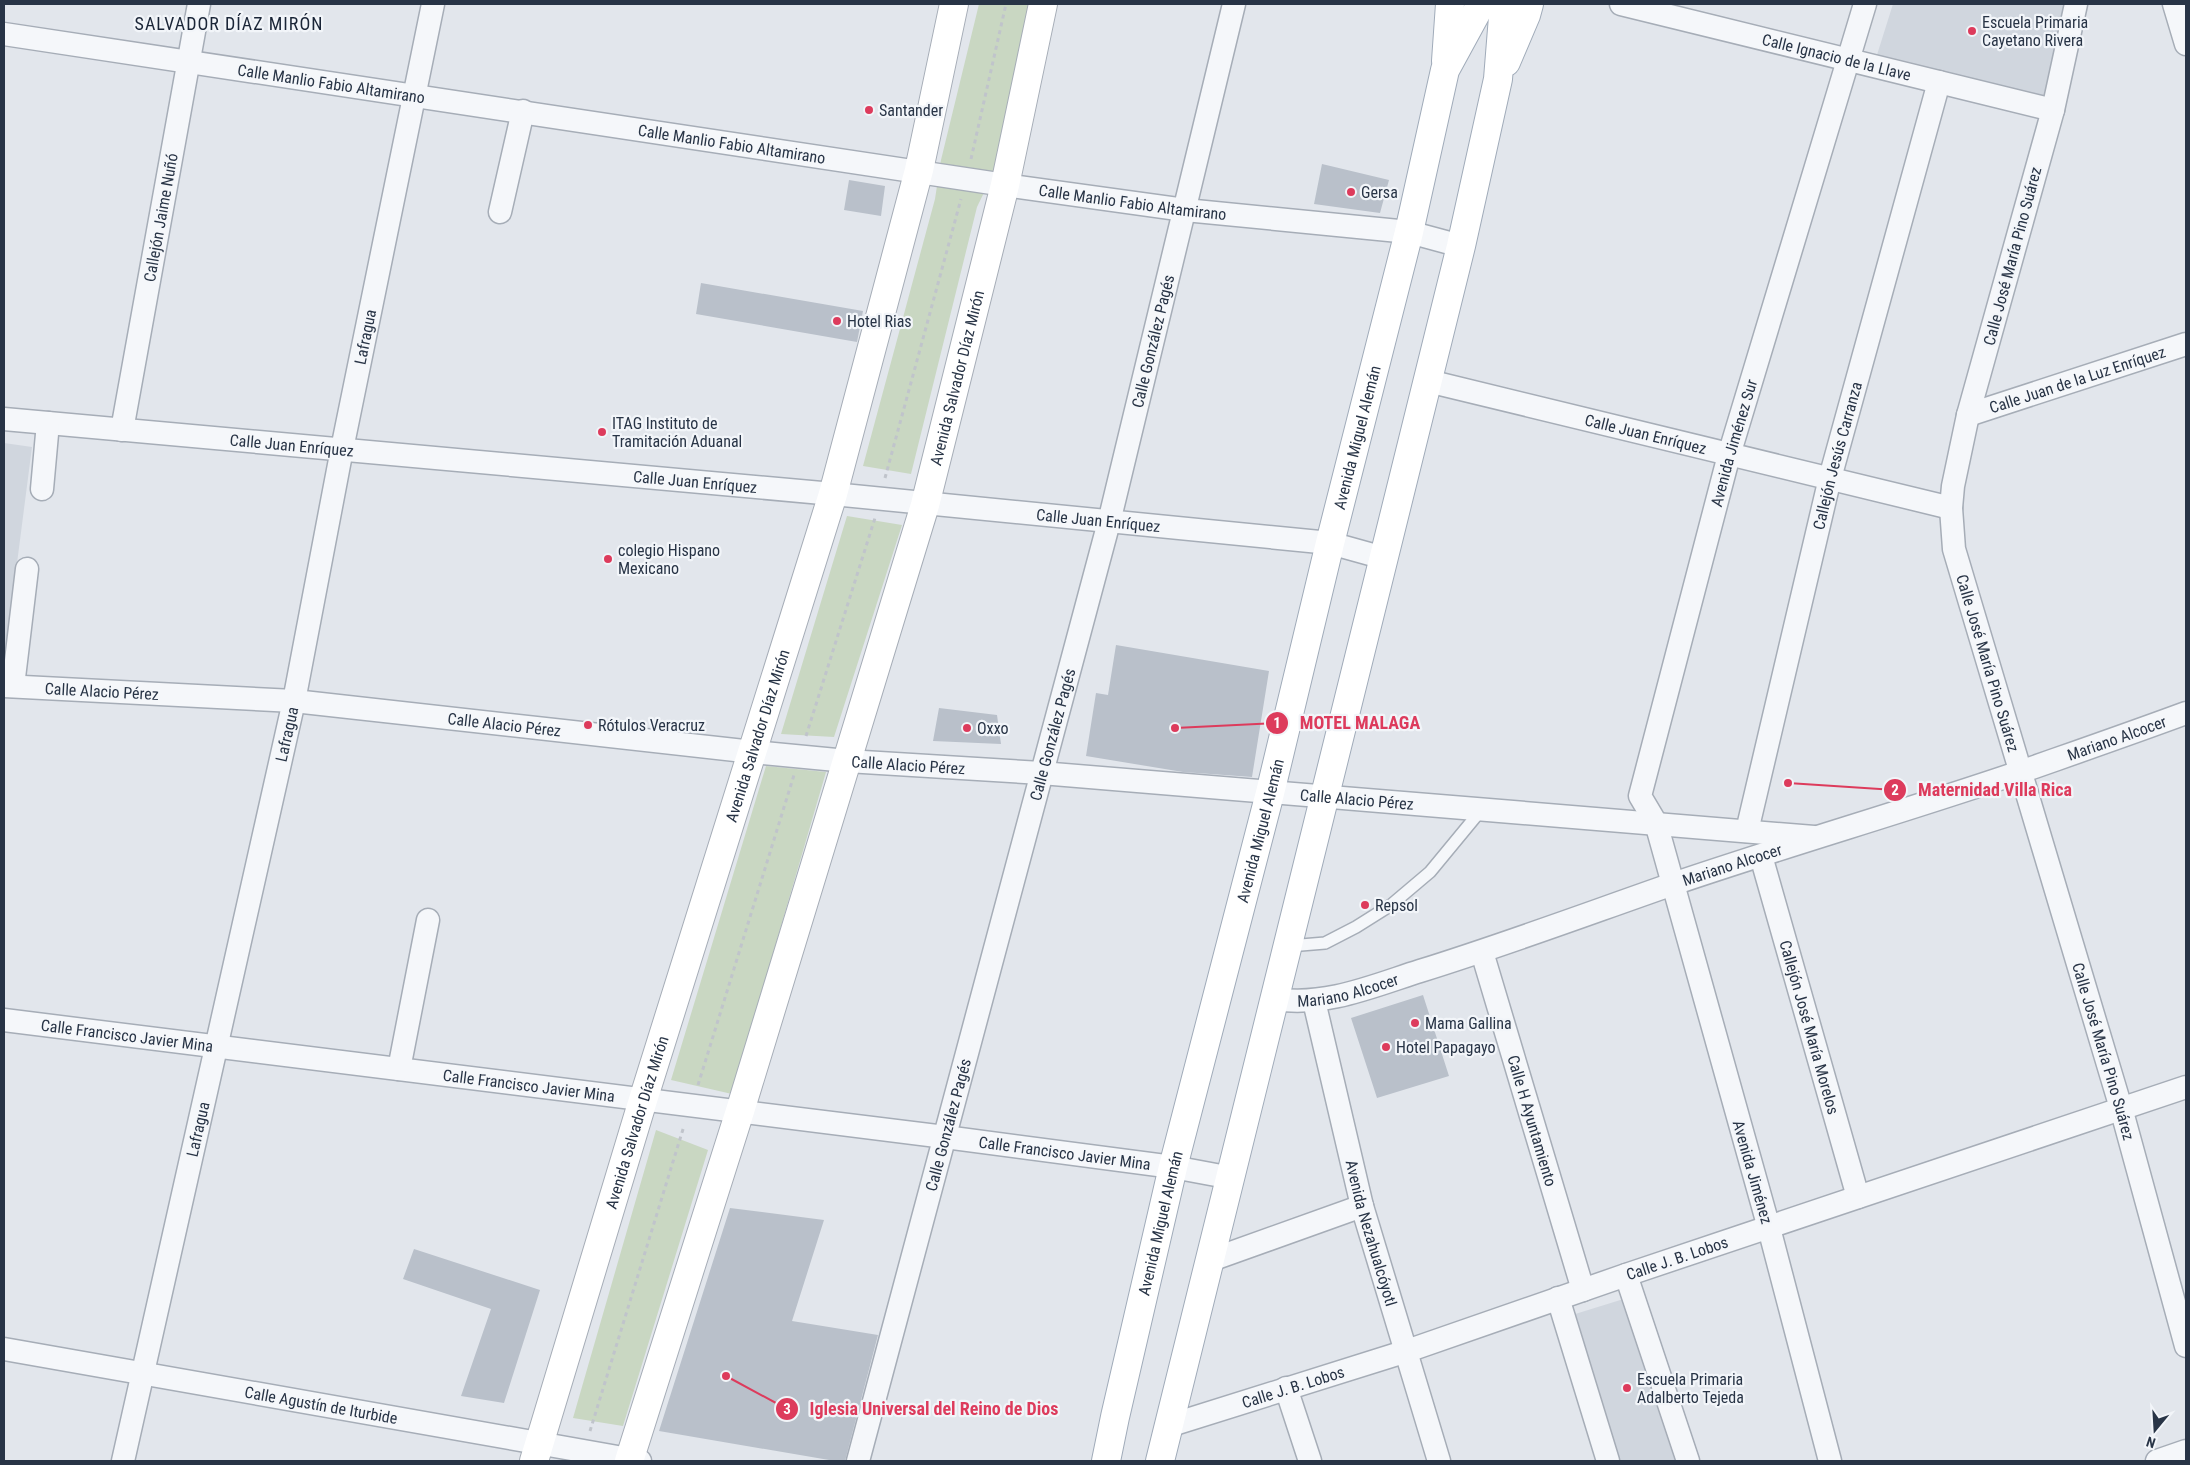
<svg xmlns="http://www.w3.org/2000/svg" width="2190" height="1465" font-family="'Roboto Condensed',sans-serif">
  <rect width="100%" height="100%" fill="#e2e6ec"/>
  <path fill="#d0d6de" d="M1893 4H2065L2045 98 1876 58Z
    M4 443 32 447 4 664Z
    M1630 1297 1682 1461H1617L1572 1315Z"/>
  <path fill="#c9d7c2" d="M979 4H1030L996 168 977 207 911 474 863 466 935 199 941 160Z
    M847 516 902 525 834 737 781 734Z
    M766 766 826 772 732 1094 671 1080Z
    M656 1130 708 1150 623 1426 573 1418Z"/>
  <path fill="#b9c0ca" d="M1322 164 1389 180 1380 213 1314 204Z
    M849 180 885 186 881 216 844 210Z
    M701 283 863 311 857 342 696 314Z
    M1116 645 1269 671 1252 777 1183 772 1086 756 1096 693 1108 695Z
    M939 708 997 715 1001 744 933 741Z
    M1423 995 1449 1076 1377 1098 1351 1018Z
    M730 1208 824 1220 792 1321 878 1335 845 1461H835L659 1431Z
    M414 1249 540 1290 504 1403 461 1396 491 1309 403 1279Z"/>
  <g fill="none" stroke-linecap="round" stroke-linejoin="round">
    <defs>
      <path id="service" d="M1289 946 1325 943 1356 927 1391 905 1430 872 1482 809"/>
      <g id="minor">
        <path id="s1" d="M1621 4 2053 110"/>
        <path id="s2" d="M2076 4 2053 110 1968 415 1953 486 1951 508 1954 549 2121 1108 2186 1346"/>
        <path d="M2174 4 2186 44"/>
        <path id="s3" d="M4 34 1005 185 1185 210 1409 232 1461 246"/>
        <path d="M500 212 523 111"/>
        <path id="s4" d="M1428 381 1951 508"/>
        <path id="s5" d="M1968 415 2186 344"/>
        <path id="s6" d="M4 419 833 494 1330 543 1384 558"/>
        <path id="s7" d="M122 430 199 4"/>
        <path d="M42 489 48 423"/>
        <path id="s8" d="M4 686 294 701 753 752 847 761 1041 773 1814 837"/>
        <path d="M13 686 27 569"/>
        <path id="s9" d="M1747 831 1830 478 1939 82"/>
        <path id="s10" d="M1761 856 1858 1197"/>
        <path id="s11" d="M1482 952 1583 1290"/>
        <path id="s12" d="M1275 999C1325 1007 1373 986 1420 971 1504 945 1587 914 1670 885 1787 845 1906 811 2023 771 2077 752 2132 733 2186 713"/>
        <path id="s13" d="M1314 1001 1362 1206 1439 1461"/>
        <path id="s14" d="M4 1020 945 1137 1173 1167 1232 1178"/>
        <path d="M399 1069 428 920"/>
        <path d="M1211 1260 1362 1206"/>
        <path d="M1626 1275 1688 1461"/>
        <path d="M1558 1298 1608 1461"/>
        <path id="s15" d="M4 1349 640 1461"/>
        <path d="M1286 1388 1310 1461"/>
        <path id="s16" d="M1168 1426 1407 1351 1626 1275 2186 1087"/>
        <path id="s17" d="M123 1461 294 701 342 449 433 4"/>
        <path id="s18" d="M858 1461 1109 522 1234 4"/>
        <path id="s19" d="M1830 1461 1769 1228 1656 823 1640 796 1729 455 1865 4"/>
        <path d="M2157 1461 2186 1451"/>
      </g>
      <g id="secondary">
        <path id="s20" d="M534 1461 643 1100 833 494 919 170 954 4"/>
        <path id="s21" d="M629 1461 740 1111 925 505 1005 185 1043 4"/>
      </g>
      <g id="primary">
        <path d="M1446 61 1450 4"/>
        <path d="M1506 62 1526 15 1529 4"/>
        <path id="s22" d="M1106 1461 1115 1417 1173 1167 1270 793 1330 543 1409 232 1445 70 1481 4"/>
        <path d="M1160 1461 1461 246 1498 79 1504 4"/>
      </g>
    </defs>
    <use href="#service" stroke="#a6adb7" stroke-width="14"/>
    <use href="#minor" stroke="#a6adb7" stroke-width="25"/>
    <use href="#secondary" stroke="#a6adb7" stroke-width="30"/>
    <use href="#primary" stroke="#a0abb9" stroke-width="30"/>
    <path stroke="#c0c4cb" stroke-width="3" stroke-dasharray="4 4" stroke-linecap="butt" d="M971 159 1006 4
      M885 478 961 199
      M806 736 875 518
      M698 1085 794 775
      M590 1431 684 1126"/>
    <use href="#service" stroke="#f5f7fa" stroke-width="11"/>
    <use href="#minor" stroke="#f5f7fa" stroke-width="22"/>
    <use href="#secondary" stroke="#fff" stroke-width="28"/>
    <use href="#primary" stroke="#fff" stroke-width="28"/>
  </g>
  <g fill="#dd3b5c" stroke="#f2f5f9" stroke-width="2">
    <circle cx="1972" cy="31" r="5"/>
    <circle cx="869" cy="110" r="5"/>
    <circle cx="1351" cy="192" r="5"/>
    <circle cx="837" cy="321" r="5"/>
    <circle cx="602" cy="432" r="5"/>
    <circle cx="608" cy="559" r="5"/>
    <circle cx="588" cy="725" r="5"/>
    <circle cx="967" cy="728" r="5"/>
    <circle cx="1365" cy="905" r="5"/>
    <circle cx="1415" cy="1023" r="5"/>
    <circle cx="1386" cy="1047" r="5"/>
    <circle cx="1627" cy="1388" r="5"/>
  </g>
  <g text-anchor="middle" stroke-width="4.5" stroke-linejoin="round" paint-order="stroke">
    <g font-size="16" fill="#283446" stroke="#f2f5f9" text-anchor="start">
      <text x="1982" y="28">Escuela Primaria<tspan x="1982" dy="18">Cayetano Rivera</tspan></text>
      <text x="879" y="116">Santander</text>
      <text x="1361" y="198">Gersa</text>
      <text x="847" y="327">Hotel Rias</text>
      <text x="612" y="429">ITAG Instituto de<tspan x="612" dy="18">Tramitación Aduanal</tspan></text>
      <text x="618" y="556">colegio Hispano<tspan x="618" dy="18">Mexicano</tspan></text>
      <text x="598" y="731">Rótulos Veracruz</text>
      <text x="977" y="734">Oxxo</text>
      <text x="1375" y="911">Repsol</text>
      <text x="1425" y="1029">Mama Gallina</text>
      <text x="1396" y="1053">Hotel Papagayo</text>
      <text x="1637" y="1385">Escuela Primaria<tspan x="1637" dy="18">Adalberto Tejeda</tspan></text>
    </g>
    <g font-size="16" fill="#283446" stroke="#f2f5f9">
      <text dy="6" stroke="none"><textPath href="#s1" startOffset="222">Calle Ignacio de la Llave</textPath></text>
      <text dy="6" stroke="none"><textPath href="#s3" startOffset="331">Calle Manlio Fabio Altamirano</textPath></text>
      <text dy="6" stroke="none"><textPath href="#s3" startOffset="736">Calle Manlio Fabio Altamirano</textPath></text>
      <text dy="6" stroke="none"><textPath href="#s3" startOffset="1141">Calle Manlio Fabio Altamirano</textPath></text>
      <text dy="6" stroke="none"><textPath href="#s7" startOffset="216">Callejón Jaime Nuñó</textPath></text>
      <text transform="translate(2012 256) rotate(-75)" y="6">Calle José María Pino Suárez</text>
      <text dy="6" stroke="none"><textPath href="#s17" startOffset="1150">Lafragua</textPath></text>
      <text dy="6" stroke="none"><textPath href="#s18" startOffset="1158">Calle González Pagés</textPath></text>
      <text dy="6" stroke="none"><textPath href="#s21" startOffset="1132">Avenida Salvador Díaz Mirón</textPath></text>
      <text dy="6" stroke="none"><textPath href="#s5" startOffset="115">Calle Juan de la Luz Enríquez</textPath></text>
      <text dy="6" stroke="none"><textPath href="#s4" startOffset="224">Calle Juan Enríquez</textPath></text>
      <text dy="6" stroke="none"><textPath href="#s22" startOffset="1054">Avenida Miguel Alemán</textPath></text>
      <text dy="6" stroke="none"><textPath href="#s19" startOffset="1058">Avenida Jiménez Sur</textPath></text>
      <text dy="6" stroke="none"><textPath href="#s6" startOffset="289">Calle Juan Enríquez</textPath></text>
      <text dy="6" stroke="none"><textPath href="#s9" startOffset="386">Callejón Jesús Carranza</textPath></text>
      <text dy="6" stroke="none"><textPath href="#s6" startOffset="694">Calle Juan Enríquez</textPath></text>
      <text dy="6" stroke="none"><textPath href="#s6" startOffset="1099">Calle Juan Enríquez</textPath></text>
      <text dy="6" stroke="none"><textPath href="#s2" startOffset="680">Calle José María Pino Suárez</textPath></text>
      <text dy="6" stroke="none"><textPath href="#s8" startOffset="98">Calle Alacio Pérez</textPath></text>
      <text dy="6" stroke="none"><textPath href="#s8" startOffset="502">Calle Alacio Pérez</textPath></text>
      <text dy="6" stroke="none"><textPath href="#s17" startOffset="745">Lafragua</textPath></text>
      <text dy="6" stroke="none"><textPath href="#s18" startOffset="752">Calle González Pagés</textPath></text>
      <text dy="6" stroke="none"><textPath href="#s20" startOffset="759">Avenida Salvador Díaz Mirón</textPath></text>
      <text dy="6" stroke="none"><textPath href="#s12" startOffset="884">Mariano Alcocer</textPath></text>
      <text dy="6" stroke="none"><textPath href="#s8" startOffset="908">Calle Alacio Pérez</textPath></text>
      <text dy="6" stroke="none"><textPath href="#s8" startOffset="1358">Calle Alacio Pérez</textPath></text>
      <text dy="6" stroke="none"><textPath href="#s22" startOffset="649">Avenida Miguel Alemán</textPath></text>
      <text dy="6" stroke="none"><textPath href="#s12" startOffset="479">Mariano Alcocer</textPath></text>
      <text dy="6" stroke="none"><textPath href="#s12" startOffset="74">Mariano Alcocer</textPath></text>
      <text dy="6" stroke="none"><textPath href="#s10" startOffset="178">Callejón José María Morelos</textPath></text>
      <text dy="6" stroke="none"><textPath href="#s14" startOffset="124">Calle Francisco Javier Mina</textPath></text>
      <text dy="6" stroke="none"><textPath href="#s2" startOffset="1085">Calle José María Pino Suárez</textPath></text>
      <text dy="6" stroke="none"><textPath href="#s14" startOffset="529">Calle Francisco Javier Mina</textPath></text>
      <text dy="6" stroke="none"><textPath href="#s11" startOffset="176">Calle H Ayuntamiento</textPath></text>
      <text dy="6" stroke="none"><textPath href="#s20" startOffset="354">Avenida Salvador Díaz Mirón</textPath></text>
      <text dy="6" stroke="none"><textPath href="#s18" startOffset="348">Calle González Pagés</textPath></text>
      <text dy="6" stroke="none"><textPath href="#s17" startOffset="340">Lafragua</textPath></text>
      <text dy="6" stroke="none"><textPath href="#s14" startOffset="1069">Calle Francisco Javier Mina</textPath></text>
      <text transform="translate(1753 1172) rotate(74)" y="6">Avenida Jiménez</text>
      <text dy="6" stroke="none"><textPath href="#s22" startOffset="244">Avenida Miguel Alemán</textPath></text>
      <text dy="6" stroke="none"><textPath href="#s13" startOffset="239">Avenida Nezahualcóyotl</textPath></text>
      <text dy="6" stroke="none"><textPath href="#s16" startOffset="536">Calle J. B. Lobos</textPath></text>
      <text dy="6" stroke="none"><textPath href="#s16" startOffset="131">Calle J. B. Lobos</textPath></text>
      <text dy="6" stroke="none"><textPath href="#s15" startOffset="322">Calle Agustín de Iturbide</textPath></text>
    </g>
    <g font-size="18" letter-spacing="1" fill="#1a2537" stroke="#f2f5f9">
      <text x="229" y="30">SALVADOR DÍAZ MIRÓN</text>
    </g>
  </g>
  <path fill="none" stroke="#dd3b5c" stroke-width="2" d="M1175 728L1277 723M1788 783L1895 790M726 1376L787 1409"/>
  <g fill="#dd3b5c" stroke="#f2f5f9" stroke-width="2">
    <circle cx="1175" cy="728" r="5"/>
    <circle cx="1788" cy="783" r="5"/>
    <circle cx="726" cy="1376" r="5"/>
    <circle cx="1277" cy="723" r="12"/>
    <circle cx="1895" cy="790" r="12"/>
    <circle cx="787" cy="1409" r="12"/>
  </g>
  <g font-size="15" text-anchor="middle" font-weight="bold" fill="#fff">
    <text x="1277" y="728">1</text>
    <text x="1895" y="795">2</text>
    <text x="787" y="1414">3</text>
  </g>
  <g font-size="18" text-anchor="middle" font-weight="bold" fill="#dd3b5c" stroke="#f2f5f9" stroke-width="4.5" stroke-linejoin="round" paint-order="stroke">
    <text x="1360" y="729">MOTEL MALAGA</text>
    <text x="1995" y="796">Maternidad Villa Rica</text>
    <text x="934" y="1415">Iglesia Universal del Reino de Dios</text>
  </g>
  <rect width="2190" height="1465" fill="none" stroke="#283446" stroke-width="10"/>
  <g transform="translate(2155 1430) rotate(198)" stroke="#f2f5f9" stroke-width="4" paint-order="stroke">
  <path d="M0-4L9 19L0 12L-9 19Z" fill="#283446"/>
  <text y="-8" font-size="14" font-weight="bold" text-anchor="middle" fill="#283446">N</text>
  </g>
</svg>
